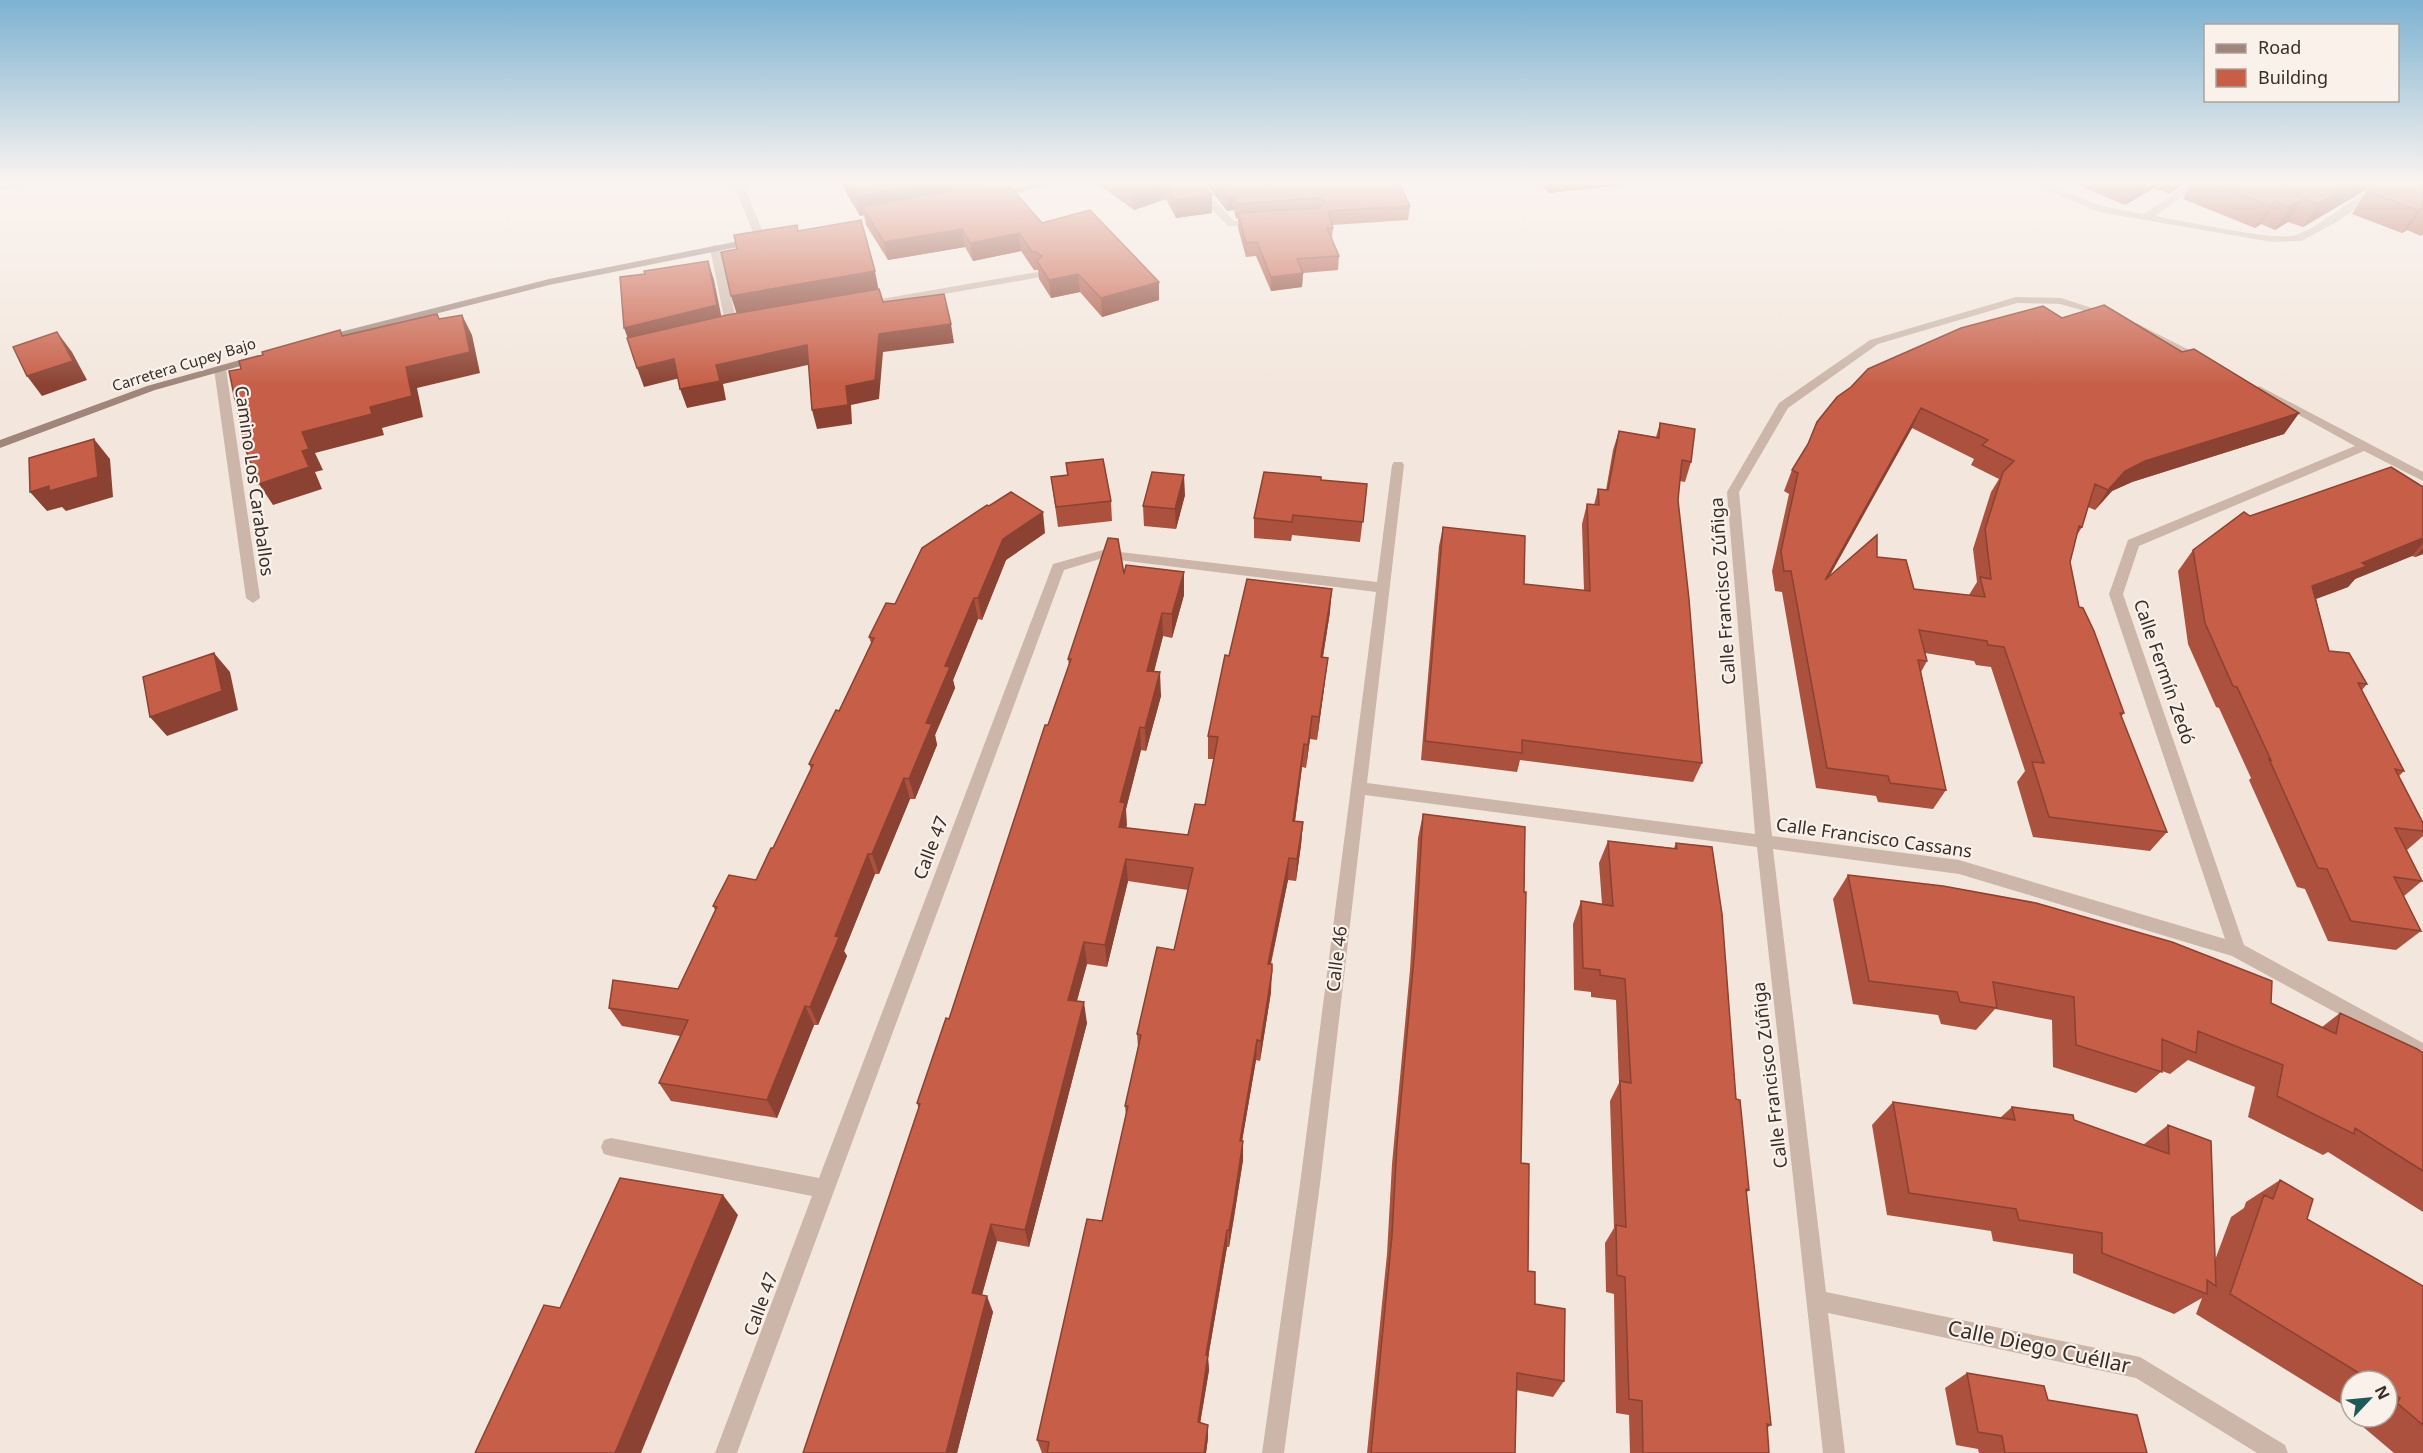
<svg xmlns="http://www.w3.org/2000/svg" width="2423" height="1453" font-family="'Noto Sans',sans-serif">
  <rect width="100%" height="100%" fill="#f3e7dd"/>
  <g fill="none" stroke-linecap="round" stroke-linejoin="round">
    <path fill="#cbb6a9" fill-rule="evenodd" d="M12 183H36L0 191V185Z
      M733 183H743L766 240 765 242 756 240Z
      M1192 183H1202L1211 197 1234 221 1258 219 1263 222 1258 225 1228 226 1204 201Z
      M2030 183H2044L2101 206 2144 214 2190 183H2202L2155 216C2181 220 2276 242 2296 235 2326 225 2365 183 2393 183L2335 223 2301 241 2272 242 2099 212Z
      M715 245 720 248 738 328 732 331 726 328 710 248Z
      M1037 272 1042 275 1041 277 864 308 859 305 864 302Z
      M2016 297 2061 298 2114 315 2109 318 2060 304 2017 303 1878 344 1788 408 1739 492 1772 836 1959 860 2225 939 2109 594 2128 540 2355 446 2253 390 2259 386 2263 388 2423 472V481L2364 451 2139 546 2123 594 2244 945 2423 1043V1060L2232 956 1959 874 1773 849 1826 1292 2140 1357 2285 1445 2288 1453H2257L2136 1378 1828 1313 1845 1453H1823L1757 847 1365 795 1320 1184 1284 1453H1262L1300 1184 1376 592 1103 558 1064 570 737 1453H715L812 1196 611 1156 604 1154 601 1147 604 1140 611 1138 819 1178 1053 564 1103 550 1377 582 1392 465 1394 462H1402L1404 465 1367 783 1755 834 1727 492 1779 403 1870 340Z
      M2136 323 2207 359 2209 361 2207 363H2199L2132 328V324Z
      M220 366 226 369 260 598 253 603 246 598 214 369Z"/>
    <path fill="#9f857a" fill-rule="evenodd" d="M1036 183H1053L996 199 991 196Z
      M754 238 758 239V243L549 285 324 342 318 339 320 337 549 279Z
      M258 355 262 356V360L155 390 0 448V440L147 386Z"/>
  </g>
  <path fill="#ab513d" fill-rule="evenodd" d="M843 183H1007L1042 223 1159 282V300L1102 317 1080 292 1051 298 1039 279 1038 270H1034L1021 251 973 261 965 247 888 260 866 225 864 215 860 216 845 191Z
    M1097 183H1202L1212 213 1176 218 1166 199 1134 210Z
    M1205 183H1399L1410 206 1408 220 1332 225 1333 228 1332 240 1339 256 1338 270 1303 273 1302 287 1271 291 1256 256 1246 257 1238 228V218L1236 219 1234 210 1227 211Z
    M1540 183H1625V185L1548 193Z
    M2079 183H2186L2169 194 2154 188 2125 205 2078 185Z
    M2192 183H2423V234L2421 236 2407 230 2402 233 2352 214 2367 191 2376 186 2369 188 2303 227 2288 222 2275 230 2261 224 2255 228 2183 199Z
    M2062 318 2182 352 2299 413 2284 434 2132 482 2112 491 2095 510 2088 507 2082 527 2077 535 2070 562 2079 607 2124 713 2121 717 2167 832 2150 851 2033 837 2017 782 2025 771 1991 667 1976 665 1974 661 1925 653 1927 661 1921 672 1946 790 1933 809 1878 802 1876 796 1816 788 1782 592 1775 591 1772 571 1789 494 1784 491 1792 470ZM1912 428 1974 459 1971 465 1999 479 1991 492 1973 549 1977 582 1969 595 1914 589 1877 557 1829 577Z
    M1660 423 1691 462 1685 482 1680 481 1678 500 1702 763 1693 782 1520 760 1517 772 1421 760 1439 546 1443 527 1524 584 1584 591 1582 524 1587 504 1594 505 1598 489 1606 490 1613 450 1619 431 1656 437Z
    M1066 463 1111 501 1112 521 1058 527 1051 477 1067 475Z
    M1321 480 1367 484 1360 542 1292 535 1291 541 1254 538V518Z
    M2423 487V554L2415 557 2412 556 2355 579 2348 587 2316 599 2329 651 2367 684 2362 690 2404 771 2399 776 2423 823V836L2407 850 2422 881 2404 896 2421 931 2396 950 2328 941 2305 889 2297 887 2249 780 2251 778 2219 708 2216 707 2188 644 2178 571 2193 550 2250 516Z
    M1185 495 1176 529 1144 526 1143 506Z
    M1045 533 1006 560 982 620 978 619 953 680 955 688 935 735 937 745 915 799H910L879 874H875L844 951 847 956 818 1025H814L777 1118 671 1101 659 1083 680 1036 622 1026 609 1008 678 989 715 910 713 906 756 880 773 848 811 769 809 764 839 711 871 643 869 637 895 604Z
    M1124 574 1184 595 1172 638 1163 636 1154 672 1161 696 1146 751 1141 750 1126 809V828L1188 835 1205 805 1214 759H1208V736L1229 656 1330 612 1323 657 1325 681 1317 740 1310 739 1306 768 1302 767 1295 821 1303 822 1301 845 1296 881 1288 880 1271 964V992L1260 1061 1256 1060 1242 1141 1243 1160 1234 1218 1229 1247H1227L1208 1358 1209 1370 1200 1423 1208 1438 1206 1453H1042L1037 1440 1102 1221 1126 1116 1125 1106 1138 1047 1137 1034 1174 950 1188 890 1128 881 1107 967 1087 964 1077 1001 1087 1023 1029 1247 997 1241 982 1295 993 1312 957 1453H803L919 1109 917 1103 949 1019 1069 665 1068 659Z
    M1423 814 1521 1163 1528 1271 1535 1304 1564 1381 1553 1397 1516 1390 1515 1453H1367L1387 1254 1392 1164 1410 970 1418 838Z
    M1608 841 1674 848 1676 843 1736 1099 1749 1190 1746 1193 1771 1425 1767 1428 1769 1453H1630L1629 1415 1616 1413 1614 1294 1606 1292 1605 1243 1614 1228 1610 1101 1619 1083 1616 1000 1591 997V992L1574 990 1573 924 1581 901 1602 904 1599 863Z
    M1848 875 2271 1003 2322 1027 2340 1013 2423 1053V1212L2328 1152 2323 1155 2248 1117 2255 1087 2188 1060 2170 1074 2162 1071 2136 1093 2053 1067 2052 1020 1995 1009 1976 1030 1941 1024 1938 1015 1853 1004 1833 899Z
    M1893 1102 2000 1118 2012 1107 2074 1120 2143 1145 2168 1125 2215 1260 2231 1217 2244 1208 2246 1202 2280 1180 2307 1219 2423 1286V1453H2394L2355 1420 2357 1417H2387V1381H2351V1410L2196 1314 2202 1298 2174 1314 2073 1273V1254L1993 1241 1991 1231 1887 1215 1872 1125Z
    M1967 1373 2048 1400 2147 1453H1979L1978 1449 1956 1445 1945 1388Z"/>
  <path fill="#8b4232" d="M928 183H997L862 207 864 215 860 216 856 197Z
    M1158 183H1165L1166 199 1134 210 1133 191Z
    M1550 183H1625V185L1548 193Z
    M2136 183H2156L2154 188 2125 205Z
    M2176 183H2186L2169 194Z
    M2354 183H2385L2369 188 2303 227 2318 204Z
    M1212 195V213L1176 218 1175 200Z
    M1234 196V210L1227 211 1228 197Z
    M2303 199 2288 222 2275 230 2289 207Z
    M2276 201 2261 224 2255 228 2270 206Z
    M2423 208 2407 230 2402 233 2418 210Z
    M962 229 965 247 888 260 884 242Z
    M1019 233 1021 251 973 261 970 243Z
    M708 261 714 280 723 324 631 347 624 328Z
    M875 271 880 297 739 321 731 296Z
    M1303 273 1302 287 1271 291V277Z
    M1078 274 1080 292 1051 298 1049 280Z
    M1159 282V300L1102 317 1101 298Z
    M462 315 472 335 480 373 417 388 423 417 382 428 384 435 315 453 323 470 315 472 322 489 273 505 259 484 302 451V432L370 407 406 367Z
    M951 324 954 343 883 352 879 399 851 405 852 424 817 429 812 410 879 334Z
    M57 332 72 352 87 380 42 396 27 376Z
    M807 345 812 364 723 384 726 400 687 408 680 389 716 365Z
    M674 359 680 378 644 387 637 368Z
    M1921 408 1912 428 1816 600 1825 580Z
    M2299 413 2284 434 2132 482 2112 491 2095 510 2108 490 2125 471 2145 461Z
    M94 439 110 459 113 497 66 511 62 507 47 511 30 492Z
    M1184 475 1185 495 1176 529 1175 509Z
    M1043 512 1045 533 1006 560 982 620 978 598 1003 539Z
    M2423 538V543L2412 556 2355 579 2348 587 2294 607 2312 586 2362 563Z
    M2423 548V554L2415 557Z
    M1184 572V595L1172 638V614Z
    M1332 589 1330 612 1319 680 1321 657Z
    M974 598 978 619 953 680 955 688 935 735 937 745 915 799 909 779 926 723 945 666Z
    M1162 613 1163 636 1148 694 1147 671Z
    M214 653 230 672 238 710 167 736 150 717Z
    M1328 658 1325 681 1317 740 1319 717Z
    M1160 672 1161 696 1146 751 1145 728Z
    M1312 716 1310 739 1306 768 1308 745Z
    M1140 727 1141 750 1126 809 1127 825 1121 849 1119 827 1120 802Z
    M1304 744 1302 767 1292 844 1293 821Z
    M904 778 910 799 879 874 872 854Z
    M1303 822 1301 845 1296 881 1297 859Z
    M868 854 875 874 844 951 847 956 818 1025 810 1007 835 936Z
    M1289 858 1288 880 1266 985 1268 964Z
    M1126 859 1128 881 1107 967 1105 945Z
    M1084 942 1087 964 1071 1021 1068 1000Z
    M1272 971 1271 992 1260 1061 1261 1041Z
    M1084 1002 1087 1023 1029 1247 1025 1230Z
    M805 1006 814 1025 777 1118 767 1100Z
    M1257 1040 1256 1060 1239 1159 1240 1141Z
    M1243 1141V1160L1229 1247V1230Z
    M723 1195 738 1215 641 1453H615Z
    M991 1224 997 1241 978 1309 972 1293Z
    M1227 1230V1247L1208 1358 1209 1370 1198 1436V1422L1206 1355Z
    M987 1296 993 1312 957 1453H946Z
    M1208 1425V1438L1206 1453H1204Z"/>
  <path fill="#c75e47" stroke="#8b4232" stroke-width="1.5" fill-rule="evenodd" d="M847 183H928L856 197Z
    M993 183H1007L1042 223 1090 210 1159 282 1101 298 1078 274 1049 280 1037 261 1042 256 1036 252H1032L1019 233 970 243 962 229 884 242 862 207Z
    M1122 183H1158L1133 191Z
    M1166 183H1202L1212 195 1175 200Z
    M1216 183H1399L1410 206 1328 211 1333 228H1327L1339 256 1297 259 1303 273 1271 277 1257 242 1246 243 1238 213 1319 208 1326 202 1319 198 1236 204 1234 196 1228 197Z
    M2212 183H2354L2318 204 2303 199 2289 207 2276 201 2270 206Z
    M2380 183H2423V208L2418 210 2367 191Z
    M861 220 875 271 731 296 721 252 737 249 734 235 797 225 798 231Z
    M708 261 717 305 624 328 620 277 645 274 644 271Z
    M879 289 883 302 944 294 951 324 879 334 875 380 846 386 848 405 812 410 807 345 716 365 720 381 680 389 674 359 637 368 627 338 727 315Z
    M2104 305 2182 352 2194 349 2299 413 2145 461 2125 471 2108 490 2095 484 2082 527 2079 526 2070 562 2079 607 2083 608 2094 631 2124 713H2120L2167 832 2049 817 2032 762 2044 763 2004 647 1988 645 1987 641 1919 630 1927 661 1918 660 1946 790 1890 783 1888 776 1827 768 1791 571H1784L1781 551 1798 473 1792 470 1808 444 1817 422 1837 397 1851 387 1868 369 1961 328 2043 306 2062 318ZM1921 408 1988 440 1982 445 2014 461 2003 472 1985 529 1991 579 1980 577 1985 597 1914 589 1906 560 1877 557V535L1825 580Z
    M437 314 439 319 462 315 470 352 406 367 412 396 370 407 372 414 302 432 309 449 302 451 309 467 259 484 245 448 229 371 241 369 239 361 263 355 262 352 340 330 342 336Z
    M57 332 73 361 27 376 13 347Z
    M1660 423 1695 429 1691 462 1682 460 1678 500 1689 599 1702 763 1522 740V753L1425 741 1443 527 1525 536 1524 584 1590 591 1587 504 1599 505 1598 489 1608 490 1619 431 1659 438Z
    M94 439 98 477 49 491V486L30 492 29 458Z
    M1103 459 1111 501 1056 507 1051 477 1068 475 1066 463Z
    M2391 467 2423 487V538L2362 563 2367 566 2312 586 2329 651 2349 653 2367 684 2358 683 2404 771 2395 769 2423 823V831L2395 828 2422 881 2394 877 2421 931 2351 921 2327 869 2318 868 2269 759 2271 760 2237 687 2233 686 2205 623 2193 550 2244 512 2250 516Z
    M1152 472 1184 475 1175 509 1143 506Z
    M1264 472 1321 477V480L1367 484 1363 522 1293 515 1292 522 1254 518Z
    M1011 492 1043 512 1003 539 978 598H974L945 666 950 667 926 723 932 724 909 779 904 778 872 854H868L835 936 839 937 810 1007 805 1006 767 1100 659 1083 688 1020 609 1008 613 980 678 989 717 907 713 906 729 875 756 880 771 848H773L813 765 809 764 836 710 839 711 874 638 869 637 886 603 895 604 922 548 987 505 989 506Z
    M1108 538 1118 539 1124 574 1126 565 1184 572 1172 614 1162 613 1147 671 1160 672 1145 728 1140 727 1120 802 1125 803 1119 827 1188 835 1195 804 1205 805 1218 737 1208 736 1225 655 1229 656 1247 579 1332 589 1321 657 1328 658 1319 717 1312 716 1308 745 1304 744 1293 821 1303 822 1297 859 1289 858 1268 964H1272V971L1261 1041 1257 1040 1240 1141H1243L1234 1201 1229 1230H1227L1206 1355H1208L1198 1422 1208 1425 1204 1453H1047L1049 1442 1037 1440 1087 1219 1102 1221 1128 1106H1125L1141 1035 1137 1034 1157 947 1174 950 1193 868 1126 859 1105 945 1084 942 1068 1000 1084 1002 1025 1230 991 1224 972 1293 987 1296 946 1453H803L920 1104 917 1103 946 1018 949 1019 1045 725H1048L1071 659H1068Z
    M214 653 222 691 150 717 143 677Z
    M1423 814 1525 827 1524 892H1526L1521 1163 1529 1164 1528 1271 1535 1272V1304L1565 1309 1564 1381 1517 1373 1515 1453H1371L1392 1235 1397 1143 1415 947Z
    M1608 841 1677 849 1676 843 1712 847 1722 914 1736 1099 1740 1100 1749 1190 1746 1189 1771 1425 1767 1424 1769 1453H1643L1642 1401 1629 1399 1625 1277 1617 1275 1616 1225 1626 1227 1620 1081 1631 1083 1625 979 1600 975V970L1583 968 1581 901 1613 906Z
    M1848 875 1943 886 2036 903 2172 942 2272 981 2271 1003 2336 1034 2340 1013 2417 1049 2423 1053V1171L2355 1128 2354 1134 2277 1096 2283 1065 2198 1031 2196 1053 2162 1039V1072L2076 1045 2074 997 1993 982 1997 1008 1960 1002 1957 992 1869 981Z
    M1893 1102 2015 1120 2012 1107 2073 1115 2074 1120 2169 1154 2168 1125 2211 1141 2216 1286 2207 1280V1294L2102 1253V1233L2019 1220 2016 1209 1909 1193Z
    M620 1178 723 1195 615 1453H475L544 1305 560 1308Z
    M2280 1180 2313 1199 2307 1219 2423 1286V1425L2397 1403 2400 1398 2387 1390V1381H2372L2230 1294 2264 1195 2273 1199Z
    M1967 1373 2044 1386 2048 1400 2137 1415 2147 1453H2005L2002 1436 1978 1432Z"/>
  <linearGradient id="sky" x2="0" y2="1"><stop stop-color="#7db2d1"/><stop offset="0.47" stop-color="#faf4f0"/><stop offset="1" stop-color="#faf4f0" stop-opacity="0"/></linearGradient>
  <rect width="2423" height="386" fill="url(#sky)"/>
  <g text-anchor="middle" stroke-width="4.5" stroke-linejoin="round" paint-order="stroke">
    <g font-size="15" fill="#382d29" stroke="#faf2ea">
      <text transform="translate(184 365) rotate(-17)" y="5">Carretera Cupey Bajo</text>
    </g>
    <g font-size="18" fill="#382d29" stroke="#faf2ea">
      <text transform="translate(254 481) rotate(82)" y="6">Camino Los Caraballos</text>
      <text transform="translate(1723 591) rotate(-94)" y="6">Calle Francisco Zúñiga</text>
      <text transform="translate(2164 672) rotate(71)" y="6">Calle Fermín Zedó</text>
      <text transform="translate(1874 838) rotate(8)" y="6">Calle Francisco Cassans</text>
      <text transform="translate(931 848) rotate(-69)" y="6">Calle 47</text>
      <text transform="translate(1337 959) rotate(-83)" y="6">Calle 46</text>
      <text transform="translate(1770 1075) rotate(-97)" y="6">Calle Francisco Zúñiga</text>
      <text transform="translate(761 1304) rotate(-70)" y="6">Calle 47</text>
    </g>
    <g font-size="21" fill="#382d29" stroke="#faf2ea">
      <text transform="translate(2039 1347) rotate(12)" y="7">Calle Diego Cuéllar</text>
    </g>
  </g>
  <rect x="2204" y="24" width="195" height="78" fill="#faf2ea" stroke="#aca39d" stroke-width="1.5"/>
  <rect x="2216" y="44" width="30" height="9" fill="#9f857a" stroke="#aca39d" stroke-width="1.5"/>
  <text x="2258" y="54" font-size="18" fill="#382d29">Road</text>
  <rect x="2216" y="69" width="30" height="18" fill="#c75e47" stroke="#aca39d" stroke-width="1.5"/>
  <text x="2258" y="84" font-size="18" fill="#382d29">Building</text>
  <g transform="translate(2369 1399) rotate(64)"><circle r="28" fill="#faf2ea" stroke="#aca39d" stroke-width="1.5"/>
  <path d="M0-4.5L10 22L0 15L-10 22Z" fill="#1e5a5a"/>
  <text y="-9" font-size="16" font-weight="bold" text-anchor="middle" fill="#382d29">N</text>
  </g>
</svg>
